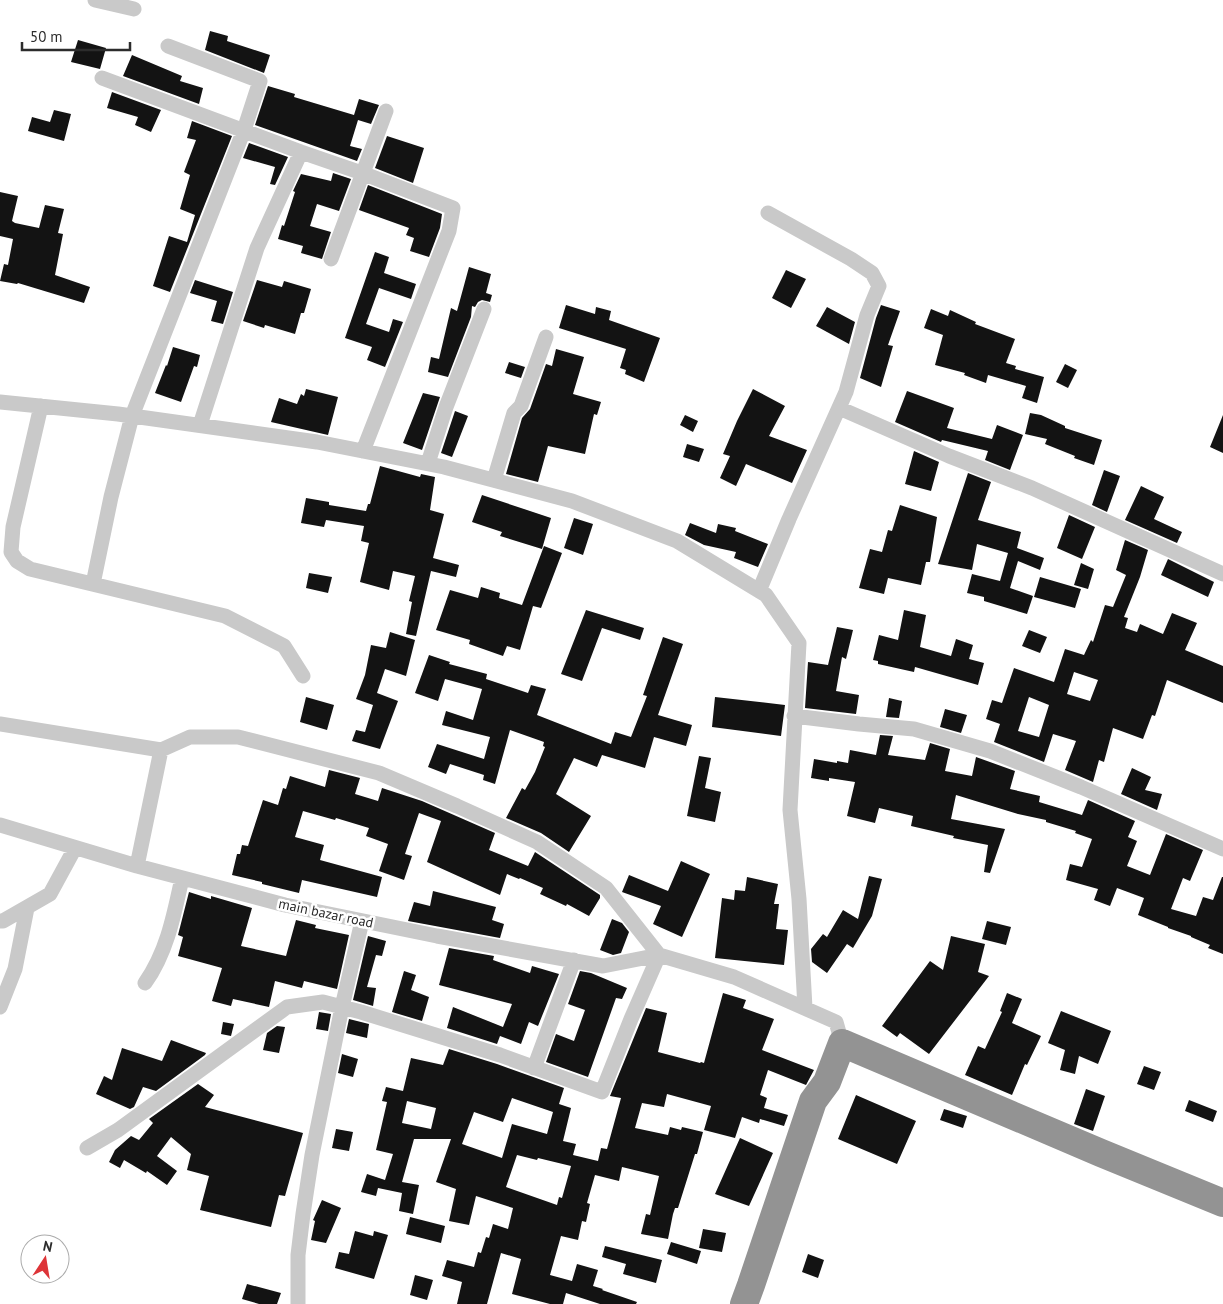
<svg xmlns="http://www.w3.org/2000/svg" width="1223" height="1304" font-family="'PT Sans',sans-serif">
  <rect width="100%" height="100%" fill="#fff"/>
  <path fill="#131313" fill-rule="evenodd" d="M210 31 228 36 227 41 270 55 264 73 205 50Z
    M78 40 106 48 100 69 71 62Z
    M132 55 182 76 180 81 203 88 199 104 123 76Z
    M268 86 295 94 294 97 354 115 359 99 379 105 371 124 358 120 350 146 362 149 357 161 255 125Z
    M112 92 161 110 151 132 135 125 138 117 107 108Z
    M54 110 71 114 64 141 28 131 32 117 50 122Z
    M192 121 232 136 170 292 153 286 169 236 187 242 195 215 180 209 190 175 184 172 196 140 187 138Z
    M387 136 424 148 413 183 375 168Z
    M249 143 288 157 275 185 270 184 275 167 243 158Z
    M333 173 351 179 339 211 317 204 310 226 331 232 322 259 301 253 303 246 278 239 282 225 284 226 295 192 293 191 301 174 331 181Z
    M368 185 442 214 440 228 429 257 410 251 414 238 406 235 409 228 359 210Z
    M0 192 18 196 12 221 15 223 39 228 45 205 64 209 58 233 63 234 55 275 90 287 84 303 18 283 17 284 0 281 4 264 8 265 13 239 0 236Z
    M375 252 389 257 384 273 416 284 411 299 379 288 366 324 389 332 393 319 403 322 385 367 367 360 372 347 345 338Z
    M469 267 491 274 486 293 492 295 490 302 482 300 478 302 475 307 472 306 471 317 448 377 428 372 431 357 439 359 451 308 457 311Z
    M786 270 806 279 791 308 772 298Z
    M195 280 233 292 223 324 211 321 217 301 190 293Z
    M257 280 282 287 284 281 311 289 304 313H301L295 334 265 325 264 328 243 321Z
    M566 305 595 314 596 307 611 311 609 320 660 338 644 382 625 374 626 370 620 368 626 349 559 328Z
    M881 305 900 311 888 345 893 346 881 387 860 378 876 318Z
    M827 307 855 322 849 344 816 326Z
    M931 309 948 316 950 310 976 322 975 324 1015 339 1006 363 1016 366 1015 369 1044 377 1037 403 1022 398 1026 386 988 375 986 383 964 375 965 373 935 365 943 335 924 328Z
    M173 347 200 355 197 367 194 366 181 402 155 393 166 365 167 366Z
    M556 349 584 357 573 394 601 402 597 415 594 414 585 454 548 446 538 482 506 474 522 418 530 409 546 364 552 366Z
    M509 362 525 367 521 378 505 373Z
    M1065 364 1077 370 1068 388 1056 382Z
    M306 389 338 397 328 435 271 422 279 398 297 404 301 394 304 396Z
    M753 389 785 406 769 436 807 450 792 483 746 464 736 486 720 478 730 456 723 454 737 421Z
    M907 391 954 408 947 428 992 439 997 425 1023 435 1010 470 985 460 988 451 942 440 941 442 895 422Z
    M423 393 440 397 422 450 403 443Z
    M455 411 468 416 452 457 441 453Z
    M1030 413 1041 415 1065 426V428L1102 440 1094 465 1074 458 1075 456 1045 444 1047 439 1025 434Z
    M685 415 698 421 693 432 680 425Z
    M1223 415V453L1210 447Z
    M687 444 704 449 699 462 683 457Z
    M914 451 939 462 931 491 905 484Z
    M380 466 420 477 421 474 435 477 430 510 444 514 433 558 459 565 456 577 431 571 416 636 406 634 412 602 409 601 415 576 393 571 389 590 360 582 369 543 361 541 364 526 326 520 324 527 301 523 306 498 329 502V505L366 511 368 504H370Z
    M1104 470 1120 476 1107 512 1092 505Z
    M968 473 991 482 978 520 1021 532 1017 548 1044 558 1040 570 1018 561 1010 588 1033 596 1027 614 984 601V597L967 593 972 574 1000 581 1008 553 977 544 972 570 938 564Z
    M1141 486 1164 497 1154 519 1182 532 1177 543 1125 520Z
    M482 495 551 518 542 549 500 536 502 532 472 522Z
    M900 505 937 517 930 562H926L921 585 888 578 884 594 859 588 870 549 882 552 888 530 892 531Z
    M1069 515 1095 527 1082 559 1057 548Z
    M574 518 593 524 583 555 564 548Z
    M690 523 716 533 718 524 736 528 735 531 768 544 758 567 734 558 736 552 704 545 685 535Z
    M1125 540 1148 550 1140 577 1124 617 1128 618 1125 628 1137 632 1140 624 1163 634 1172 613 1197 623 1185 650 1223 666V703L1167 680 1155 716 1152 715 1143 739 1113 728 1104 762 1099 760 1093 782 1065 770 1076 741 1053 734 1044 762 994 742 1000 724 986 719 992 700 1002 703 1014 668 1054 682 1065 649 1084 655 1091 640 1093 642 1105 605 1113 607 1126 575 1116 570ZM1074 672 1098 680 1090 701 1067 694ZM1029 697 1049 705 1039 737 1018 731Z
    M544 546 562 553 541 608 533 606 520 650 507 646 503 656 469 644 470 640 436 630 450 590 478 598 481 587 500 593 499 598 522 605Z
    M1168 559 1214 582 1208 597 1161 575Z
    M1081 563 1094 569 1088 589 1074 585Z
    M309 573 332 577 328 593 306 588Z
    M1040 577 1081 589 1075 608 1034 597Z
    M586 610 644 628 640 640 602 628 582 681 561 674Z
    M904 610 926 615 920 647 951 656 956 639 973 645 969 659 984 663 978 685 915 667 914 672 878 664V661L873 660 879 635 898 640Z
    M837 627 853 630 846 659 842 657 836 691 859 695 856 714 805 708 808 662 828 665Z
    M1029 630 1047 637 1040 653 1022 646Z
    M390 632 415 640 406 676 385 669 377 693 398 701 380 749 352 741 356 730 365 732 373 705 356 699 365 675 371 645 386 648Z
    M663 637 683 644 658 715 692 725 686 746 654 737 645 768 602 755 597 767 574 758 556 794 591 816 569 852 541 833 506 818 522 788 525 790 535 772 545 747 543 746 544 742 510 730 495 784 483 780 484 775 450 764 446 774 428 767 437 744 484 759 490 737 442 725 446 711 473 720 482 689 445 679 438 701 415 693 429 655 450 662 449 664 487 674 486 679 528 693 531 685 546 689 537 715 611 744 615 732 631 737 647 696 643 695Z
    M306 697 334 705 327 730 300 722Z
    M715 697 785 705 781 736 712 727Z
    M889 698 902 701 899 718 886 717Z
    M945 709 967 715 961 733 940 727Z
    M880 735 893 736 888 755 925 760 930 743 950 749 945 771 972 776 976 757 1015 771 1010 789 1040 796 1039 802 1082 815 1088 800 1135 821 1128 837 1137 841 1127 866 1150 875 1166 834 1203 850 1190 881 1183 878 1171 909 1196 916 1203 897 1213 900 1222 877H1223V954L1208 948 1210 945 1191 937V936L1168 928V927L1138 915 1144 898 1117 888 1110 906 1094 900 1098 889 1066 880 1070 864 1082 867 1092 839 1075 833 1076 831 1046 822V820L1018 814 956 795 951 819 1005 829 990 873 984 872 988 845 953 838 954 836 911 826 913 816 879 808 875 823 847 816 855 782 829 778V781L811 778 814 759 837 763V761L848 763 850 750 876 755Z
    M699 756 711 758 705 788 721 792 715 822 687 816Z
    M1132 768 1151 777 1145 790 1162 794 1157 810 1121 794Z
    M329 770 360 778 355 794 378 801 382 788 422 801 495 833 489 850 528 866 535 852 600 895V898L589 916 567 904 566 906 540 894 543 888 520 878 519 879 507 874 500 895 427 862 441 821 419 813 405 854 412 856 404 880 379 871 388 844 366 836 369 828 336 818 335 820 303 811 295 837 324 845 320 860 382 877 377 897 302 880 299 893 262 884V882L232 875 237 854H240L242 845 248 846 263 800 278 805 283 788 286 789 290 776 325 787Z
    M681 861 710 874 682 937 653 924 661 906 622 892 629 875 668 891Z
    M869 876 882 879 872 916 853 948 847 944 827 973 812 962 811 949 823 934 827 937 843 910 858 919Z
    M747 877 778 884 774 904H779L776 929 788 930 784 965 715 958 722 898 734 900 735 890 745 891Z
    M433 891 496 907 492 920 504 924 500 938 408 921 414 902 430 906Z
    M189 892 211 899V896L252 908 241 946 286 956 296 920 316 925 315 928 349 935 337 989 304 981 302 988 275 981 269 1007 233 999 231 1006 212 1001 222 968 178 956 183 937 178 935Z
    M612 919 622 923 629 932 621 953 613 955 600 950Z
    M987 921 1011 927 1006 945 982 939Z
    M368 936 386 941 382 956 376 955 367 987 376 988 373 1006 353 1000Z
    M951 936 985 944 978 972 989 976 929 1054 900 1033 897 1037 882 1026 930 961 943 970Z
    M449 948 494 956 493 960 530 973 532 966 559 974 538 1026 529 1022 521 1044 500 1036 497 1044 447 1028 453 1007 503 1027 512 1004 439 985Z
    M404 971 416 975 411 990 429 997 422 1021 392 1012Z
    M580 971 591 973 627 988 622 999 616 998 588 1077 546 1062 556 1034 574 1041 585 1010 568 1004Z
    M723 993 746 1000 743 1008 774 1019 762 1050 814 1070 806 1085 768 1070 760 1095 767 1098 764 1108 788 1115 784 1126 760 1119 759 1123 742 1117 735 1138 704 1130 711 1106 667 1094 664 1107 642 1103 635 1128 668 1135 670 1127 681 1130 682 1127 703 1132 697 1154H695L678 1208H675L673 1214 668 1239 641 1234 646 1214 650 1215 659 1176 622 1167 619 1181 595 1175 587 1203 590 1204 586 1222 582 1221 578 1240 561 1236 550 1275 572 1281 577 1264 598 1270 593 1286 603 1289 602 1290 637 1302 636 1304H600L566 1293 563 1304H550L512 1294 521 1259 501 1253 487 1304H457L462 1282 442 1276 447 1260 474 1267 478 1252 481 1253 486 1237 489 1238 493 1224 508 1229 513 1208 476 1196 469 1225 449 1221 456 1189 436 1182 451 1139H414L402 1182 419 1185 413 1214 399 1211 402 1193 378 1188 376 1196 361 1192 367 1174 385 1180 393 1154 376 1150 387 1102 382 1101 386 1087 403 1091 411 1058 443 1065 449 1049 497 1064 564 1088 559 1104 571 1108 563 1141 576 1144 573 1155 598 1161 601 1148 607 1149 621 1098 610 1096 646 1008 667 1013 658 1052 700 1063 701 1062 704 1063ZM512 1098 553 1112 547 1134 512 1124 502 1158 462 1144 474 1112 503 1122ZM407 1101 436 1108 431 1129 402 1123ZM517 1155 537 1160 538 1158 571 1166 562 1198 559 1197 557 1205 506 1187Z
    M1007 993 1022 999 1012 1023 1041 1036 1027 1065 1025 1064 1012 1095 965 1075 978 1046 985 1049 1002 1012 1000 1011Z
    M1061 1011 1111 1031 1098 1064 1079 1056 1075 1074 1060 1070 1065 1050 1048 1043Z
    M319 1012 331 1014 328 1031 316 1029Z
    M349 1019 369 1024 367 1038 346 1033Z
    M223 1022 234 1024 231 1036 221 1034Z
    M277 1026 285 1027 279 1053 263 1050 267 1033Z
    M171 1040 206 1053 205 1055 156 1091 143 1087 134 1107 130 1109 96 1094 104 1076 112 1080 122 1048 162 1061Z
    M342 1054 358 1059 353 1077 338 1073Z
    M1144 1066 1161 1072 1154 1090 1137 1084Z
    M198 1084 214 1095 205 1107 303 1133 285 1196 279 1195 271 1227 200 1210 209 1176 187 1170 191 1154 171 1137 157 1156 177 1171 167 1185 147 1171 146 1173 124 1160 120 1168 109 1162 115 1150 131 1136 139 1140 153 1123 149 1119Z
    M1086 1089 1105 1096 1093 1131 1074 1124Z
    M856 1095 916 1121 897 1164 838 1139Z
    M1189 1100 1217 1111 1213 1122 1185 1111Z
    M944 1109 967 1116 963 1128 940 1120Z
    M336 1129 353 1132 349 1151 332 1148Z
    M740 1138 773 1153 749 1206 715 1194Z
    M322 1200 341 1208 326 1243 311 1240 315 1221 313 1220Z
    M410 1217 445 1226 441 1243 406 1234Z
    M703 1229 726 1233 722 1252 699 1248Z
    M355 1231 373 1236 374 1231 388 1235 374 1279 335 1268 339 1252 349 1254Z
    M671 1242 701 1251 697 1264 667 1254Z
    M605 1246 662 1260 656 1283 623 1274 626 1264 602 1257Z
    M808 1254 824 1260 818 1278 802 1272Z
    M415 1275 433 1280 427 1300 410 1295Z
    M247 1284 281 1293 277 1304H259L242 1299Z"/>
  <g fill="none" stroke-linecap="round" stroke-linejoin="round">
    <path stroke="#c9c9c9" stroke-width="15" d="M95 0 134 9
      M102 78 301 152 362 173 453 208 449 231 363 451
      M331 259 386 111
      M0 402 118 414 317 442 444 467 572 501 677 541 766 595 799 643 790 810 799 899 805 1008
      M41 406 13 527 11 552 17 561 30 569 225 616 284 646 303 676
      M839 408 949 456 1032 488 1223 574
      M200 425 257 248 301 152
      M428 463 446 407 484 309
      M494 480 514 413 521 406 546 337
      M93 584 111 497 132 416 244 130 260 81 168 46
      M759 591 789 519 846 392 867 315 879 286 872 273 851 259 768 213
      M794 716 859 724 914 729 990 751 1081 787 1223 849
      M0 724 161 750 137 866
      M161 750 190 737H238L379 773 457 806 537 842 606 888 659 955 734 977 836 1022 842 1043
      M0 825 137 866 285 905 437 936 603 966 659 955
      M0 921H3L50 894 75 848
      M145 983C167 952 174 915 182 878
      M0 1007 15 969 27 908
      M534 1068 574 960
      M87 1148 118 1130 287 1007 323 1002 361 1012 500 1055 602 1092 631 1019 659 955
      M298 1304V1255L303 1214 312 1155 342 1007 362 921"/>
    <path stroke="#939393" stroke-width="28" d="M744 1304 751 1285 813 1101 827 1082 842 1043 1101 1153 1223 1203"/>
  </g>
  <g text-anchor="middle" stroke-width="5" stroke-linejoin="round" paint-order="stroke">
    <g font-size="14" fill="#2c2c2c" stroke="#fff">
      <text transform="translate(326 913) rotate(12)" y="5">main bazar road</text>
    </g>
  </g>
  <g transform="translate(45 1259) rotate(12)"><circle r="24" fill="#ffffff" stroke="#ababab"/>
  <path d="M0-4L9 19L0 12L-9 19Z" fill="#dd3438"/>
  <text y="-8" font-size="14" font-weight="bold" text-anchor="middle" fill="#2c2c2c">N</text>
  </g>
  <path d="M22 42v8h108v-8" fill="none" stroke="#2c2c2c" stroke-width="2.5"/>
  <text x="30" y="42" font-size="15" fill="#2c2c2c" stroke="#ffffff" stroke-width="4" paint-order="stroke">50 m</text>
</svg>
